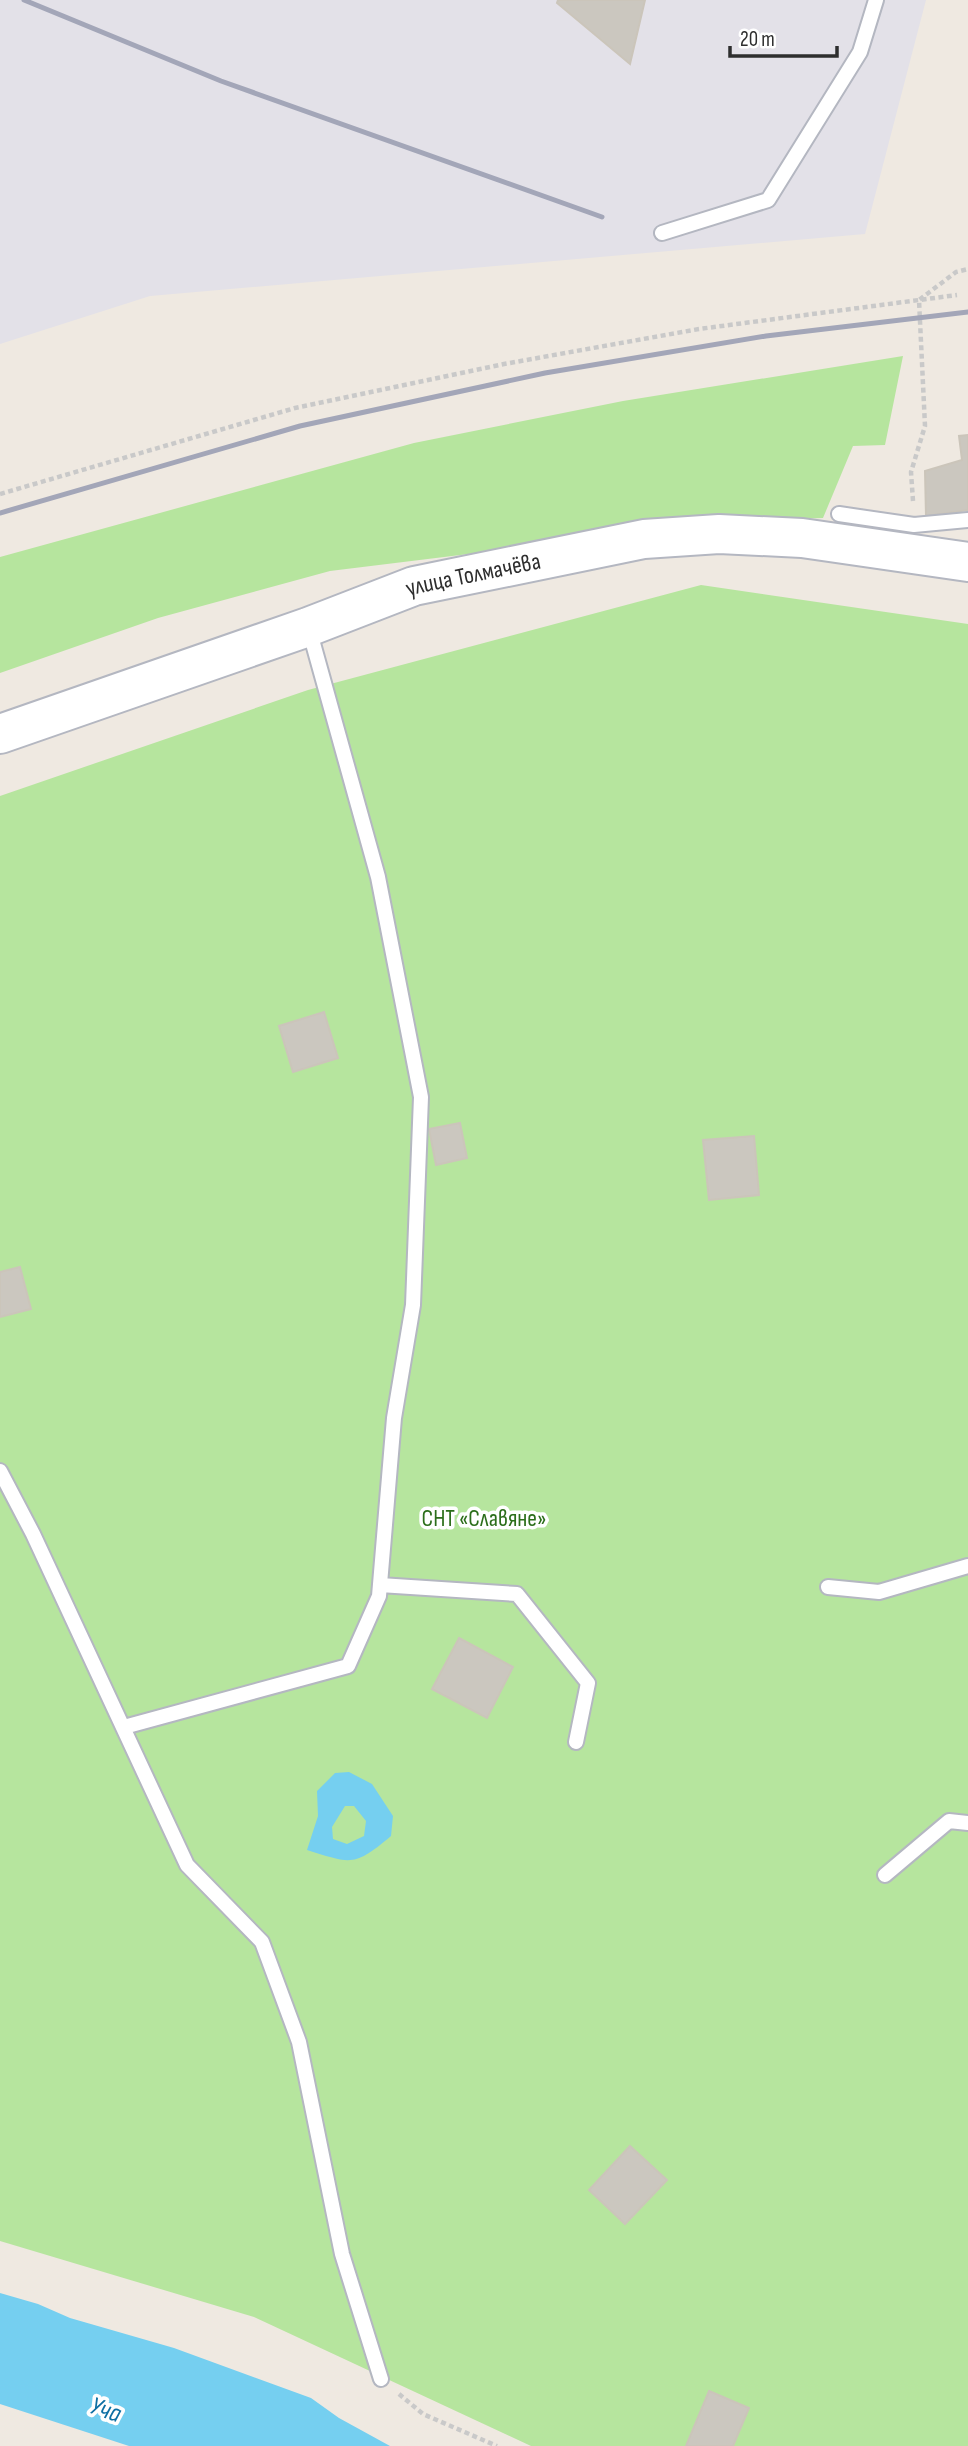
<svg xmlns="http://www.w3.org/2000/svg" width="968" height="2446" font-family="'Sofia Sans Condensed',sans-serif">
  <rect width="100%" height="100%" fill="#efe9e1"/>
  <path fill="#e3e1e8" d="M0 0H926L865 234 150 296 0 344Z"/>
  <path fill="#b6e59e" d="M903 356 885 445 853 446 823 518 623 524 501 550 330 571 158 618 0 673V557L414 443 623 401Z
    M701 585 968 624V2446H531L254 2317 0 2241V796L308 690Z"/>
  <path fill="#75cff0" fill-rule="evenodd" d="M349 1772 372 1784 393 1816 391 1836C354 1867 352 1864 307 1850L318 1816 317 1791 335 1773ZM345 1806H354L366 1821 364 1836 347 1844 333 1839 332 1827Z
    M0 2293 38 2304 70 2318 174 2348 311 2398 339 2418 390 2446H129L0 2404Z"/>
  <path fill="#cbc7bf" stroke="#cbc5ba" stroke-width="2" d="M558 0H645L630 64 557 3Z
    M968 435V510L926 516 925 471 962 460 959 436Z
    M324 1012 338 1058 293 1072 279 1026Z
    M460 1123 467 1158 436 1165 429 1129Z
    M754 1136 759 1195 709 1200 703 1140Z
    M20 1267 31 1309 0 1317V1272Z
    M459 1638 513 1667 487 1718 432 1689Z
    M630 2146 667 2180 625 2224 589 2190Z
    M709 2391 749 2408 733 2446H686Z"/>
  <g fill="none" stroke-linecap="round" stroke-linejoin="round">
    <defs>
      <path id="lane" d="M662 233 768 200 860 52 876 0
        M839 514 914 525 968 520
        M0 1471 33 1534 187 1865 262 1942 299 2042 342 2254 381 2379
        M380 1585 517 1594 588 1683 576 1742
        M828 1587 879 1592 968 1566
        M124 1727 348 1666 379 1596 394 1418 413 1305 421 1097 378 877 309 629
        M885 1875 949 1821 968 1823"/>
      <g id="secondary">
        <path id="s1" d="M0 734 308 627 414 586 644 539 719 534 802 538 968 562"/>
      </g>
    </defs>
    <use href="#lane" stroke="#b4b7c1" stroke-width="18"/>
    <use href="#secondary" stroke="#b4b7c1" stroke-width="42"/>
    <path stroke="#c9c9c9" stroke-width="4.5" stroke-dasharray="5 3.5" stroke-linecap="butt" d="M0 494 295 408 504 364 699 329 957 295
      M913 501 911 472 925 426 919 300 956 272 968 269
      M399 2394 423 2414 497 2446"/>
    <use href="#lane" stroke="#fff" stroke-width="14"/>
    <use href="#secondary" stroke="#fff" stroke-width="38"/>
    <path stroke="#a3a6b8" stroke-width="5" d="M24 0 221 81 602 217
      M0 513 300 426 545 373 766 336 968 312"/>
  </g>
  <g text-anchor="middle" stroke-width="7" stroke-linejoin="round" paint-order="stroke">
    <g font-size="24" fill="#2e2e2e" stroke="#fff">
      <text dy="8" stroke="none"><textPath href="#s1" startOffset="500">улица Толмачёва</textPath></text>
    </g>
    <g font-size="24" fill="#2c6e1b" stroke="#fff">
      <text x="484" y="1526">СНТ «Славяне»</text>
    </g>
    <g font-size="26" font-style="italic" fill="#0d6fa3" stroke="#fff">
      <text transform="translate(106 2409) rotate(19)" y="9">Уча</text>
    </g>
  </g>
  <path d="M730 46v10h107v-10" fill="none" stroke="#2e2e2e" stroke-width="3.5"/>
  <text x="740" y="46" font-size="21" fill="#2e2e2e" stroke="#ffffff" stroke-width="5" paint-order="stroke">20 m</text>
</svg>
